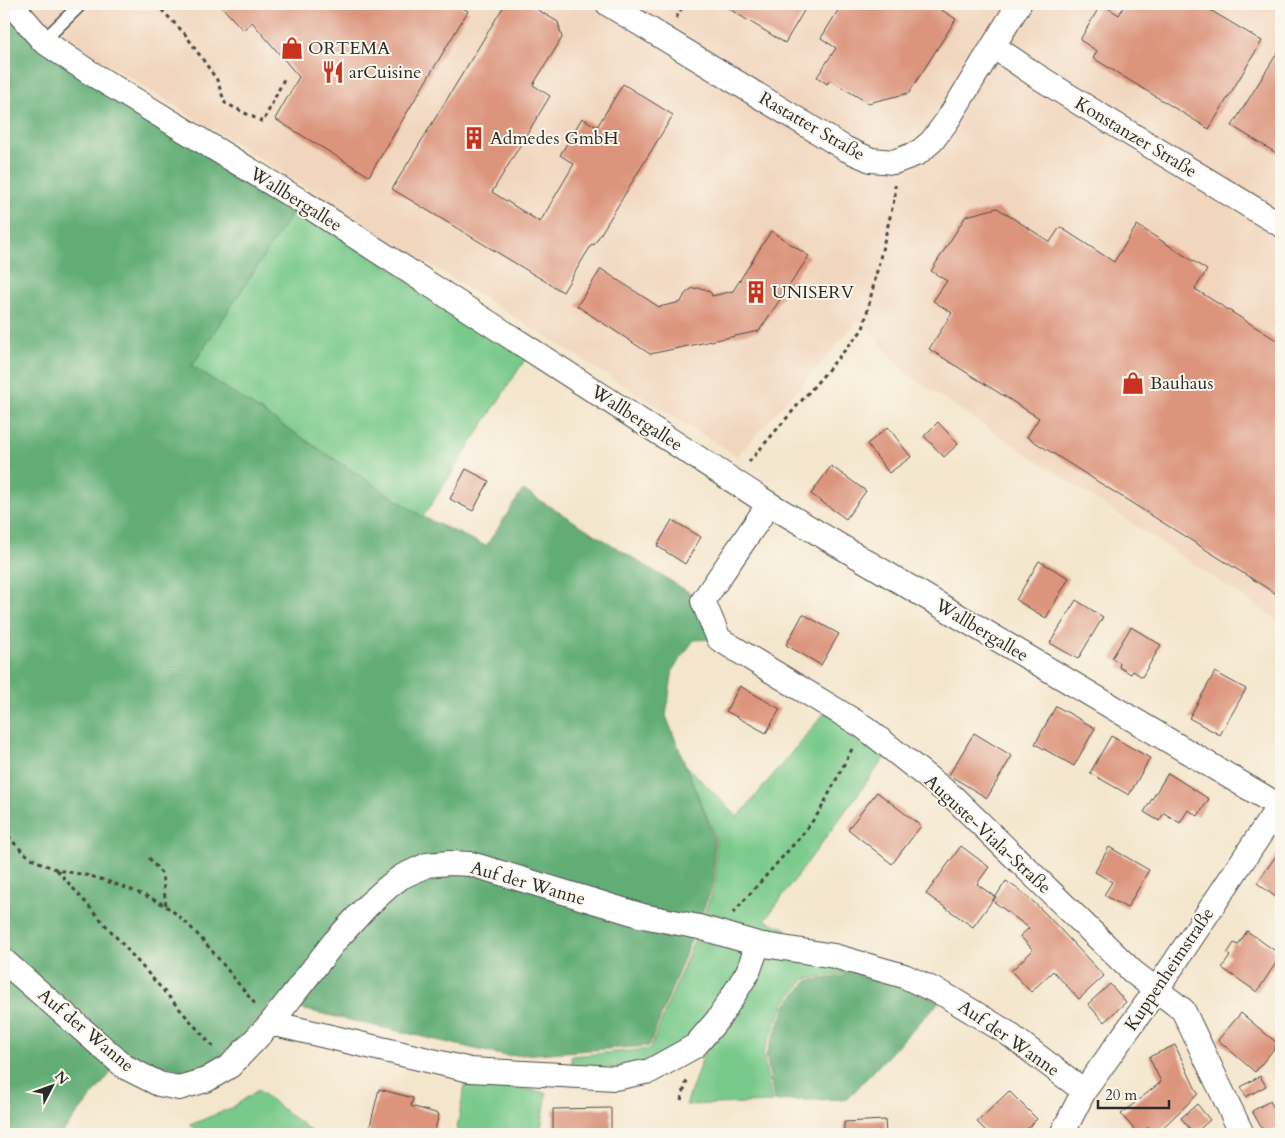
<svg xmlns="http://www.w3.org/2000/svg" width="1285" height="1138" font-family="Cardo,serif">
  <rect width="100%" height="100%" fill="#fbf7ec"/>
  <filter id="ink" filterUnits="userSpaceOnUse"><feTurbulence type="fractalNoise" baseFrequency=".02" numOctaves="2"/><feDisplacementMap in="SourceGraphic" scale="10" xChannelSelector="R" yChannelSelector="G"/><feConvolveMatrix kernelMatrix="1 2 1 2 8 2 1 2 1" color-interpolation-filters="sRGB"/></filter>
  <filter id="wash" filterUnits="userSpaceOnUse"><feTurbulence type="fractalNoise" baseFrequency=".0096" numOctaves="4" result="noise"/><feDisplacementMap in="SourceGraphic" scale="20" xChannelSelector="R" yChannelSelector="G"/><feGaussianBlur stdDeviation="1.12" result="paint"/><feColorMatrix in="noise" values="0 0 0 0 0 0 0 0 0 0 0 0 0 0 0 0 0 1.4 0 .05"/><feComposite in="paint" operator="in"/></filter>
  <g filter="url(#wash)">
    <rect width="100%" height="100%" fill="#f4e6cd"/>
    <path fill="#f1d5bd" d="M29 4H1281V622L905 373 860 319 737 456 50 28Z"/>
    <path fill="#78c98a" stroke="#527a5a" d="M296 207 528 355 423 517 192 366Z
      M826 711 888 753 765 920 787 929 784 940 702 919 716 882V837L684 763 738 817Z
      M697 933 736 946 747 959 707 1024 643 1066 573 1069 571 1056 650 1049Z
      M778 957 845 965 843 974 805 979 785 1003 763 1053 772 1102 686 1105 705 1051 762 963Z
      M466 1079 547 1093 540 1134H456Z
      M258 1090 315 1134H204L190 1125 233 1107Z"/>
    <path fill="#62ad76" stroke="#466c50" d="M4 12 296 207 192 366 423 517 486 546 523 490 703 601 719 639 694 640 673 669 666 716 714 837V882L649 1046 506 1056 271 1002 263 1014 224 1057 205 1067 182 1070 152 1063 127 1053 61 1134H4Z
      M847 966 940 1001 847 1099 774 1101 766 1054 787 1004 807 981 844 976Z"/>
    <g id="blocks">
      <path fill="#dc947d" d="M219 4H455L468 11 369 176 275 119 299 77 252 22 243 30Z
        M505 4H528L558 22 562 38 533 85 550 96 492 192 540 222 574 164 560 155 582 118 597 127 623 84 673 115 594 245 592 244 563 292 392 189Z
        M721 4H808L785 43Z
        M842 4H932L956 19 909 93 868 103 830 80 827 84 817 77 836 48 821 38Z
        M1101 4 1119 15 1125 4H1200L1262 41 1209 129 1093 58 1097 51 1080 40Z
        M1281 47V156L1232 126Z
        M997 208 1050 242 1060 227 1114 262 1137 225 1207 270 1195 289 1281 343V597L1027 437 1039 418 929 349 952 313 933 301 947 281 931 271 966 216Z
        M771 231 809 256 759 331 650 354 577 306 601 269 659 307 681 302 685 294 691 289 698 288 705 289 711 293 712 296 733 291Z
        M938 422 958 444 944 457 924 436Z
        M888 427 911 457 889 473 867 444Z
        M831 466 866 491 846 519 811 494Z
        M466 469 489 481 473 511 450 499Z
        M672 520 701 537 685 564 657 546Z
        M1039 561 1069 578 1046 618 1016 600Z
        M1076 600 1103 617 1078 659 1050 643Z
        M803 614 839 634 821 665 786 645Z
        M1131 627 1161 645 1142 677 1133 671 1131 674 1119 667 1120 663 1112 658Z
        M1215 672 1246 689 1220 735 1189 718Z
        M740 686 780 709 766 733 726 711Z
        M1056 706 1095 728 1074 766 1035 744Z
        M974 733 1012 756 987 798 949 775Z
        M1111 736 1150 758 1129 795 1090 773Z
        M1168 773 1209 799 1198 816 1188 810 1180 823 1164 813 1159 821 1144 812Z
        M877 792 921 826 892 864 848 829Z
        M961 846 989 867 977 884 995 897 973 927 926 894Z
        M1109 847 1149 870 1127 908 1104 895 1112 882 1095 872Z
        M1278 853 1281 855V901L1257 883Z
        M1006 881 1025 894 1045 913 1104 976 1079 999 1053 971 1031 992 1011 971 1033 950 1020 936 1029 928 993 901Z
        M1247 931 1281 955 1257 992 1222 968 1230 956 1227 954 1234 943 1238 945Z
        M1110 984 1126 1002 1104 1022 1088 1004Z
        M1241 1013 1278 1044 1255 1072 1218 1040Z
        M1175 1045 1198 1094 1156 1134 1149 1127 1140 1134H1138L1121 1114 1161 1082 1149 1057Z
        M1260 1076 1266 1086 1246 1097 1241 1087Z
        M379 1089 413 1098 411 1106 439 1114 434 1134H368Z
        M1009 1091 1037 1119 1022 1134H989L977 1122Z
        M1270 1101 1281 1122V1125L1265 1134 1252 1111Z
        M1197 1104 1210 1120 1194 1134 1181 1118Z
        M611 1108V1134H553V1109Z
        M885 1120 886 1134H844V1122Z"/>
    </g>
  </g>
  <g filter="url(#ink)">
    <use href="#blocks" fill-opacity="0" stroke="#494743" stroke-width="1"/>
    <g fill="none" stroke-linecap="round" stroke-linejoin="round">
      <defs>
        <path id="service" d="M43 41 81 4"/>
        <path id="minor" d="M11 4 43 41 89 72 299 200 769 504 1281 807
          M608 4 846 149 871 160 894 162 918 153 932 141 947 121 1019 4
          M993 46 1034 74 1083 105 1281 225
          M769 504 703 601 719 639 864 727 954 798 1133 972 1183 1010 1242 1134
          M4 961 125 1067 159 1084 179 1088 206 1080 230 1066 271 1023 335 941 368 905 388 887 401 877 427 865 449 863 471 864 643 916 699 927 758 944 834 956 904 976 945 995 1006 1032 1084 1091
          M271 1023 470 1070 615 1078 650 1071 695 1046 719 1018 748 972 758 944
          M1062 1134 1084 1091 1157 989 1279 806"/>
      </defs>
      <use href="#service" stroke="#494743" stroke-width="15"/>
      <use href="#minor" stroke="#494743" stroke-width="26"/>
      <path stroke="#494743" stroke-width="3" stroke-dasharray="4 4" stroke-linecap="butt" d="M156 4 185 34 217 80 225 103 263 122 284 79
        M676 18 684 4
        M749 462 863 329 895 196V185
        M4 829C17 850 32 861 56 869 67 873 79 873 90 876 109 881 151 896 167 907 199 929 230 975 256 1005
        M149 858 162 874 166 906
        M57 870 215 1049
        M733 913 802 835 820 811 853 747
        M681 1100 688 1077"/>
      <use href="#service" stroke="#fff" stroke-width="12"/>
      <use href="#minor" stroke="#fff" stroke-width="24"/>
    </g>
  </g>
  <defs>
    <symbol id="shop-bare" viewBox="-9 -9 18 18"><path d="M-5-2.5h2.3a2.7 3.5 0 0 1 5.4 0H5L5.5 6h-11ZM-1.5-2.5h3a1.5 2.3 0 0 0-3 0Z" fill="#c8321e" stroke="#fbf7ec" stroke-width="2.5" paint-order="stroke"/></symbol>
    <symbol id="restaurant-bare" viewBox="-9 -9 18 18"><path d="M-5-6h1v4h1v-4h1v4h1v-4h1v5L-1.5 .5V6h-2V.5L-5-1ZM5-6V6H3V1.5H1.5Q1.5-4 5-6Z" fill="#c8321e" stroke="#fbf7ec" stroke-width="2.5" paint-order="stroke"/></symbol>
    <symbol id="building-bare" viewBox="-9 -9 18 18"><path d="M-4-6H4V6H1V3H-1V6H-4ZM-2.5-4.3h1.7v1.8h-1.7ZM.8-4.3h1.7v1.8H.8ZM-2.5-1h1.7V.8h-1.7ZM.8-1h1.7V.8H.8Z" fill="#c8321e" stroke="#fbf7ec" stroke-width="2.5" paint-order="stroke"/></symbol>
  </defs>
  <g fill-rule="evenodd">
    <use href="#shop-bare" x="276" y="32" width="32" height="32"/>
    <use href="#restaurant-bare" x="317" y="56" width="32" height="32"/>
    <use href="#building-bare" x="458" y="122" width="32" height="32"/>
    <use href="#building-bare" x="740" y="276" width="32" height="32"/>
    <use href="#shop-bare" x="1117" y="367" width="32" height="32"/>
  </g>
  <g text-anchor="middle" stroke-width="4" stroke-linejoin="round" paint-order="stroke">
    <g font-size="18" fill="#2b2b2b" stroke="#fbf7ec" text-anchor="start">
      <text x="308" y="54">ORTEMA</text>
      <text x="349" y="78">arCuisine</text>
      <text x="490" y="144">Admedes GmbH</text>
      <text x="772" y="298">UNISERV</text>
      <text x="1150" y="389">Bauhaus</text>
    </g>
    <g font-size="18" fill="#2b2b2b" stroke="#fbf7ec">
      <text transform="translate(812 126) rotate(30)" y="6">Rastatter Straße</text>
      <text transform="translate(1136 137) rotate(31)" y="6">Konstanzer Straße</text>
      <text transform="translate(296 199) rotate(32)" y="6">Wallbergallee</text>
      <text transform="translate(637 418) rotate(33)" y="6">Wallbergallee</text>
      <text transform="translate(982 630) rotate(31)" y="6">Wallbergallee</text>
      <text transform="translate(988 834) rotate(43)" y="6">Auguste-Viala-Straße</text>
      <text transform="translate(528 883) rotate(16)" y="6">Auf der Wanne</text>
      <text transform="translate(1169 969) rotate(-56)" y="6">Kuppenheimstraße</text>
      <text transform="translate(86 1030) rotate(40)" y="6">Auf der Wanne</text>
      <text transform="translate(1009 1038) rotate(35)" y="6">Auf der Wanne</text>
    </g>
  </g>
  <rect width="1285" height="1138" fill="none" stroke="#fbf7ec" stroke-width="20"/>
  <g transform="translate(52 1086) rotate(49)" stroke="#fbf7ec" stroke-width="4" paint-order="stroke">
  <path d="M0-4L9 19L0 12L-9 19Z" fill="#2b2b2b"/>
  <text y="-8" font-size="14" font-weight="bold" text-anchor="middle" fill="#2b2b2b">N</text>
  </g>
  <path d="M1098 1100v8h71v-8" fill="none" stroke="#2b2b2b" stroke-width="2.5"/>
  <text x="1105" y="1100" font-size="15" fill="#2b2b2b" stroke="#fbf7ec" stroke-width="4" paint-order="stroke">20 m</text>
</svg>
